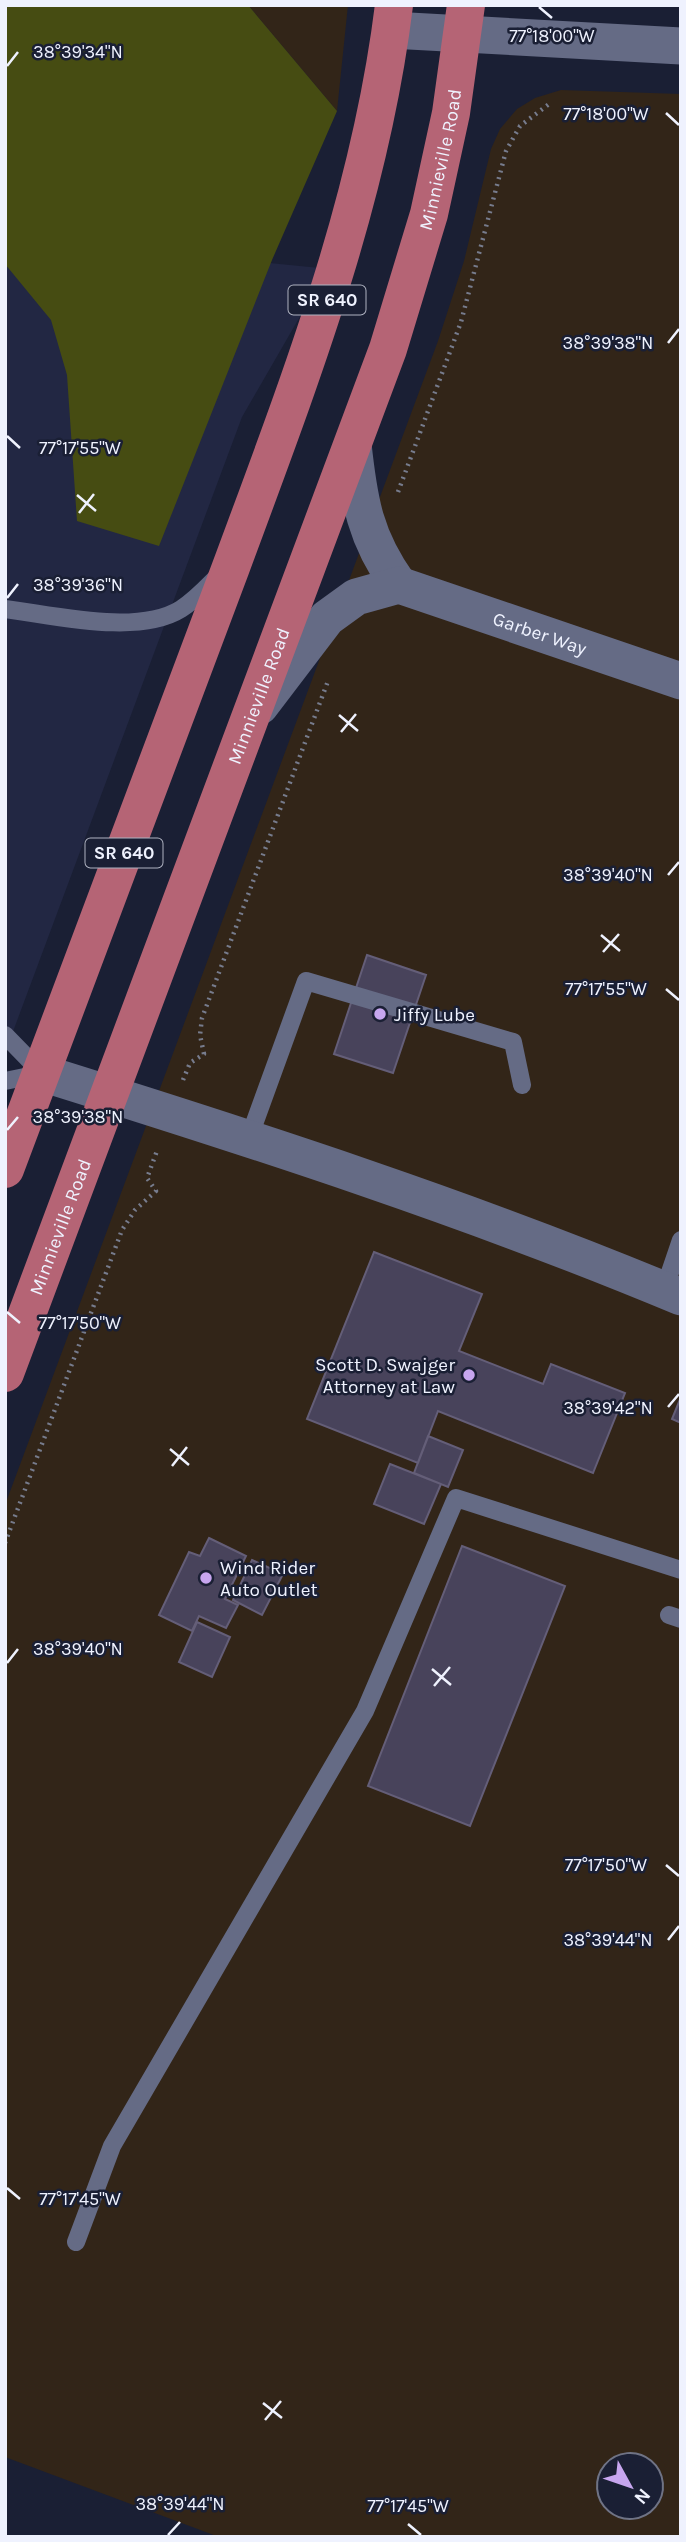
<svg xmlns="http://www.w3.org/2000/svg" width="686" height="2542" font-family="Karla,sans-serif">
  <rect width="100%" height="100%" fill="#1a1f34"/>
  <path fill="#322518" fill-rule="evenodd" d="M248 5H348L337 111Z
    M561 90 681 94V2537H219L5 2457V1505L438 341 464 261 491 149 500 129 517 109 535 98ZM609 2465H651V2507H609Z"/>
  <path fill="#222743" d="M5 237 320 268 306 306 242 417 5 1053Z"/>
  <path fill="#464c12" d="M5 5H248L337 111 272 260 159 546 77 521 67 375 51 320 5 264Z"/>
  <path fill="#48435b" stroke="#645e78" stroke-width="2" d="M367 955 426 975 393 1073 334 1054Z
    M374 1252 482 1294 459 1351 543 1384 551 1364 625 1393 593 1473 438 1411 418 1463 307 1419Z
    M681 1397V1423L672 1419Z
    M428 1436 463 1450 448 1487 414 1473Z
    M390 1464 441 1484 424 1524 374 1504Z
    M209 1538 246 1556 225 1599 238 1605 226 1628 199 1616 192 1631 159 1615 189 1552 200 1556Z
    M462 1546 565 1586 470 1826 368 1786Z
    M252 1560 283 1574 262 1615 233 1600Z
    M197 1622 230 1637 212 1677 179 1662Z"/>
  <g fill="none" stroke-linecap="round" stroke-linejoin="round">
    <path stroke="#777c8d" stroke-width="4.5" stroke-dasharray="2 5" stroke-linecap="butt" d="M398 492 461 322 506 151 520 126 549 104
      M183 1080 190 1063 204 1054 200 1035 202 1018 328 681
      M5 1543 122 1230 135 1210 156 1191 147 1178 158 1148"/>
    <path stroke="#656b85" stroke-width="18" d="M5 609C54 615 138 636 181 609 195 600 206 588 217 577
      M5 1035 42 1073
      M5 1081 39 1074
      M249 1138 306 981 513 1042 522 1085
      M664 1290 681 1240
      M669 1615 681 1619
      M76 2242 112 2146 365 1711 456 1498 681 1570"/>
    <g stroke="#656b85" stroke-width="37">
      <path d="M391 30 681 46"/>
      <path d="M353 444C359 501 365 538 399 585"/>
      <path id="s1" d="M260 706 327 618 356 597 399 585 681 681"/>
      <path d="M42 1073C257 1140 473 1210 681 1297"/>
    </g>
    <g stroke="#b56475" stroke-width="38">
      <path d="M5 1169C81 969 156 768 231 567 299 383 370 201 394 5"/>
      <path id="s2" d="M5 1373 388 349 429 214 451 113 466 5"/>
    </g>
  </g>
  <path fill="none" stroke="#eff2fe" stroke-width="2.5" d="M539 7 552 18M7 66 18 52M666 113 679 125M668 343 679 329M7 436 20 448M77 495 96 511M79 513 94 494M7 598 18 584M339 715 358 731M341 732 356 714M668 875 679 862M601 935 620 951M603 952 619 934M666 989 679 1000M7 1130 18 1117M7 1312 20 1323M668 1407 679 1394M170 1449 189 1465M172 1466 187 1447M7 1663 18 1649M432 1669 451 1685M434 1686 450 1667M666 1865 679 1876M668 1940 679 1926M7 2188 20 2199M263 2403 282 2418M265 2420 281 2401M408 2524 421 2535M168 2535 180 2522"/>
  <g fill="#c7a6ef" stroke="#1a1f34" stroke-width="2.5">
    <circle cx="380" cy="1014" r="7"/>
    <circle cx="469" cy="1375" r="7"/>
    <circle cx="206" cy="1578" r="7"/>
  </g>
  <g text-anchor="middle" stroke-width="5" stroke-linejoin="round" paint-order="stroke">
    <g fill="#1a1f34" stroke="#afb3c1" stroke-width="2">
      <rect x="288.5" y="285.5" width="77" height="29" rx="5"/>
      <rect x="85.5" y="838.5" width="77" height="29" rx="5"/>
    </g>
    <g font-size="18" font-weight="bold" fill="#eff2fe">
      <text x="327" y="306">SR 640</text>
      <text x="124" y="859">SR 640</text>
    </g>
    <g font-size="19" fill="#eff2fe" stroke="#1a1f34">
      <text dy="7" stroke="none"><textPath href="#s2" startOffset="1290">Minnieville Road</textPath></text>
      <text dy="7" stroke="none"><textPath href="#s1" startOffset="340">Garber Way</textPath></text>
      <text dy="7" stroke="none"><textPath href="#s2" startOffset="723">Minnieville Road</textPath></text>
      <text dy="7" stroke="none"><textPath href="#s2" startOffset="156">Minnieville Road</textPath></text>
    </g>
    <g font-size="19" fill="#eff2fe" stroke="#1a1f34" text-anchor="start">
      <text x="394" y="1021">Jiffy Lube</text>
      <text x="455" y="1371" text-anchor="end">Scott D. Swajger<tspan x="455" dy="22">Attorney at Law</tspan></text>
      <text x="220" y="1574">Wind Rider<tspan x="220" dy="22">Auto Outlet</tspan></text>
    </g>
  </g>
  <g font-size="18" text-anchor="middle" fill="#eff2fe" stroke="#1a1f34" stroke-width="5" stroke-linejoin="round" paint-order="stroke">
    <text x="552" y="42">77°18'00"W</text>
    <text x="78" y="58">38°39'34"N</text>
    <text x="606" y="120">77°18'00"W</text>
    <text x="608" y="349">38°39'38"N</text>
    <text x="80" y="454">77°17'55"W</text>
    <text x="78" y="591">38°39'36"N</text>
    <text x="608" y="881">38°39'40"N</text>
    <text x="606" y="995">77°17'55"W</text>
    <text x="78" y="1123">38°39'38"N</text>
    <text x="80" y="1329">77°17'50"W</text>
    <text x="608" y="1414">38°39'42"N</text>
    <text x="78" y="1655">38°39'40"N</text>
    <text x="606" y="1871">77°17'50"W</text>
    <text x="608" y="1946">38°39'44"N</text>
    <text x="80" y="2205">77°17'45"W</text>
    <text x="180" y="2510">38°39'44"N</text>
    <text x="408" y="2512">77°17'45"W</text>
  </g>
  <rect width="686" height="2542" fill="none" stroke="#eff2fe" stroke-width="14"/>
  <g transform="translate(630 2486) rotate(130)"><circle r="33" fill="#1a1f34" stroke="#6f7385" stroke-width="2"/>
  <path d="M0-5L12 26L0 18L-12 26Z" fill="#c7a6ef"/>
  <text y="-10" font-size="19" font-weight="bold" text-anchor="middle" fill="#eff2fe">N</text>
  </g>
</svg>
